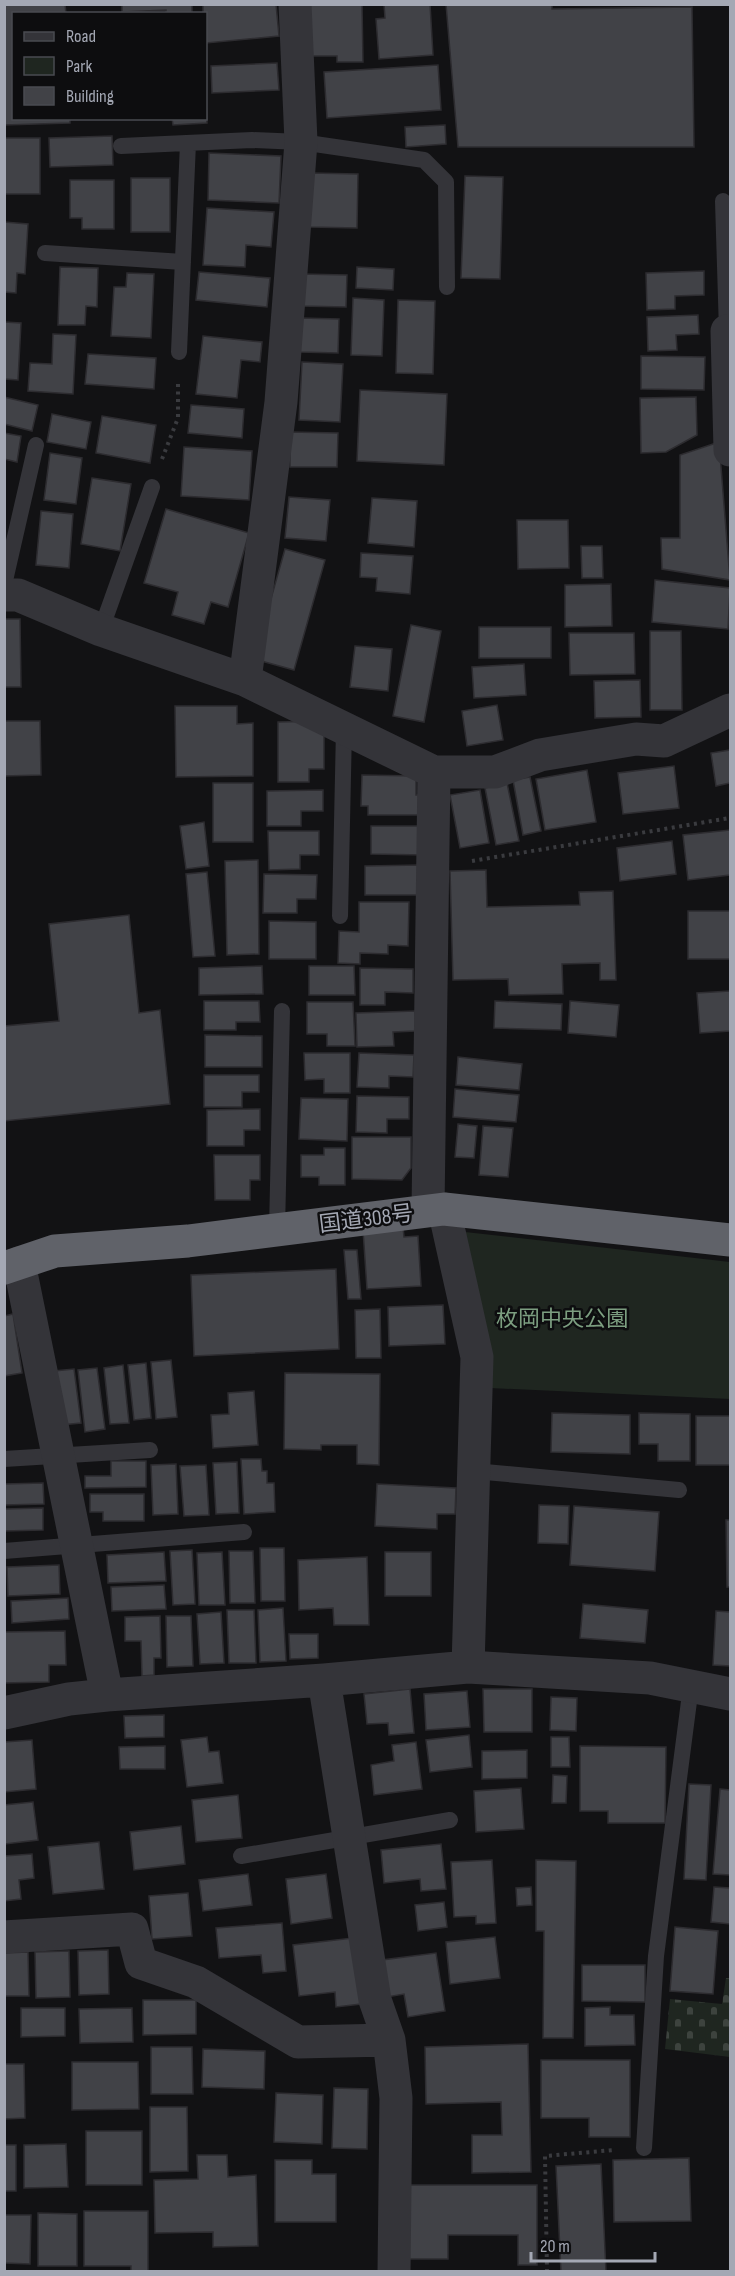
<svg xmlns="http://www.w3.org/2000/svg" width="735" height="2276" font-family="'Sofia Sans Condensed','Noto Sans JP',sans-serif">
  <defs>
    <pattern id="cemetery-stones" width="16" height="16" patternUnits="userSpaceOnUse" patternTransform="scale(1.5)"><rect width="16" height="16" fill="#1f2620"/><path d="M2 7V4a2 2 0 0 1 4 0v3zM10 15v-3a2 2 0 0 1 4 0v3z" fill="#3d433e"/></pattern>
  </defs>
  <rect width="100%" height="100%" fill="#121214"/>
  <path fill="url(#cemetery-stones)" d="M726 1978H730V2057L665 2049 670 1999 722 2004Z"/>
  <path fill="#1f2620" d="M465 1232 730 1262V1399L490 1388Z"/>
  <path fill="#414247" stroke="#2d2c30" stroke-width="1.5" d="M4 4H65L66 14H14V118H70V123L4 125Z
    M122 4H192V14H166V10L122 12Z
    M203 4H276L279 36 206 43V14H203Z
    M310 4H362L363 62H337V56H311Z
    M384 4H430L433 55 379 59 376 19 385 18Z
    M446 4H552V9L692 7 694 147H458Z
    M277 63 279 90 212 93 211 66Z
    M438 65 441 110 327 118 324 72Z
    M206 100 207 123 173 125 172 118H206Z
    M445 125 446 144 406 147 405 127Z
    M112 136 113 165 50 167 49 138Z
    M4 138H40V194H4Z
    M209 153 281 156 279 203 208 200Z
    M311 173 358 174 357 228 310 227Z
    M465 176 503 177 500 279 461 278Z
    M131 178H170V232H131Z
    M70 180H114V229H82V218H70Z
    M207 208 274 212 271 247 246 245 245 267 203 265Z
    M4 222 28 224 25 274 17 273 16 293 4 292Z
    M60 267 98 268 97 307 86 306 85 325H58Z
    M357 267 394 269 393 290 356 288Z
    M704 271V295L675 296V309L647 310 646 273Z
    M199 272 270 278 267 307 196 300Z
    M127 273 154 274 151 338 111 336 114 287H126Z
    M301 274 347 275 346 307 300 306Z
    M353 298 384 300 382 356 351 355Z
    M398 300 435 301 433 374 396 373Z
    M698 315 699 334 676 335 677 350 648 351 647 317Z
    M301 318 339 319 338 353 300 352Z
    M4 322 21 323 18 380 4 379Z
    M53 334 76 335 73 394 28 391 30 363 52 364Z
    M203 336 262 342 260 362 241 360 237 398 196 394Z
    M88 354 156 358 154 389 85 384Z
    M641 356 705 357 704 390 641 389Z
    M302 362 343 364 340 422 299 420Z
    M360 390 447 394 444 465 357 461Z
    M4 397 38 405 32 431 4 424Z
    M696 397 697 435 666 452 641 453 640 398Z
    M191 405 244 409 242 438 188 433Z
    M52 414 91 422 86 449 47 442Z
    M102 416 156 425 150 463 96 453Z
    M290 432 338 433 337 467H290Z
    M4 433 21 436 17 462 4 459Z
    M719 442 730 580 662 569 661 538H680V455Z
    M184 447 252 451 249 500 181 496Z
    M50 453 82 458 76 504 44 500Z
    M92 478 131 484 120 551 81 544Z
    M289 497 330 500 326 541 285 538Z
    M372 498 417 501 414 547 368 543Z
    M166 509 249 533 228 607 211 602 204 624 172 615 178 592 144 583Z
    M41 511 73 514 69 568 36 565Z
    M517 520H568L569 568 518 569Z
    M581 546H602L603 578H582Z
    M285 549 325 560 294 670 254 659Z
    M361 553 413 556 410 594 376 591 377 578 360 577Z
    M655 580 730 588 728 629 652 622Z
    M611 584 612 626 565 627V585Z
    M4 619H20L21 687H5L4 713Z
    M411 625 441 631 424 722 393 716Z
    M479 627H551V658H479Z
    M650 631H681L682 710H650Z
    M569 633H634L635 674 570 675Z
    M355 646 392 649 388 691 350 687Z
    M524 664 526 695 474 698 472 667Z
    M640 680 641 717 595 718 594 681Z
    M497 705 503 740 467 746 462 711Z
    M175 706H237V724L253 723V776L176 777Z
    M4 721H40L41 775 4 776Z
    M324 721V769H309V782H278V722Z
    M730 750V783L716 786 711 753Z
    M674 766 679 808 623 814 618 773Z
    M587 770 596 822 545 830 536 779Z
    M362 775 416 776V795H425V815H368V806H361Z
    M530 777 541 831 523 835 513 780Z
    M213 783H253V842H213Z
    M507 783 519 841 496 845 485 788Z
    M323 790V811H301V826H267V791Z
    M480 790 489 843 460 848 450 795Z
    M204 822 209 866 186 869 180 826Z
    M371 826H424L423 855 371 854Z
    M730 830V875L688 880 683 835Z
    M268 831H319V855H300V869L269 870Z
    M672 841 676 874 620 881 617 848Z
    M258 860 259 954 227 955 225 861Z
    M420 865 421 895H365V866Z
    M486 870 487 907 580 905 579 892 613 891 616 980H600V963L562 964 563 994 509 995 508 979 453 980 450 871Z
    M207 872 215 956 193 957 186 874Z
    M264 874 317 875 316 899H297V913H263Z
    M359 902H409L408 946 388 945V954L360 953V964L338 963 339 931 359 932Z
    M688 911H730V959H688Z
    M129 915 139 1013 160 1010 170 1104 4 1121V1026L59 1021 49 924Z
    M269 921 316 922V959H269Z
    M262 966 263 994 199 995V968Z
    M309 966H354L355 995H309Z
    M360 968 413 969V993L385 992V1005H360Z
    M730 991V1031L700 1033 697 993Z
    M204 1001H259L260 1022H236V1030H204Z
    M495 1001 562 1004 561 1030 494 1028Z
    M570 1001 619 1005 616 1037 568 1033Z
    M307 1002H353L355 1046H327V1034H307Z
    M415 1011 416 1031 393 1032 394 1046 357 1047 356 1013Z
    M205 1035 262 1036V1067H205Z
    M304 1053H350V1093H324V1079L305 1080Z
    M359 1053 414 1055 413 1077 389 1076V1088L357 1087Z
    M458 1057 522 1064 519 1090 456 1085Z
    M204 1075H259V1092H242V1107H204Z
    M455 1089 519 1095 516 1122 453 1117Z
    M357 1096 409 1097V1119H387V1133L356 1132Z
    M301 1098 348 1099 347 1141 299 1139Z
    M260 1109V1130H244V1146H207V1110Z
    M458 1124 477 1126 474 1158 455 1157Z
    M483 1126 513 1128 508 1177 479 1175Z
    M352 1137H411V1168L402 1180 352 1179Z
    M324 1148H345V1185H319V1177H301V1155H324Z
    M214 1155H260V1180H250V1200H215Z
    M403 1227 404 1237 418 1236 421 1286 367 1289 363 1230Z
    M344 1250H357L361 1299H348Z
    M336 1269 339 1349 194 1356 191 1275Z
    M443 1305 445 1344 389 1346 388 1307Z
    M380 1309 381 1358H356L355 1310Z
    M13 1314 22 1373 4 1376V1316Z
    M171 1360 177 1417 156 1419 151 1362Z
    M146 1363 151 1418 134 1420 128 1365Z
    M123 1365 129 1423 110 1424 104 1368Z
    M97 1368 105 1429 85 1432 78 1370Z
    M74 1369 81 1423 61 1425 54 1371Z
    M285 1373 380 1374 379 1465 357 1464V1445H321V1450L284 1449Z
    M254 1391 258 1445 213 1448 211 1415 229 1414 228 1393Z
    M552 1413 630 1415V1454L551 1452Z
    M639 1413 690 1414V1461H658V1444H639Z
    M696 1416H730V1465H696Z
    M241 1459H261L262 1471H267V1483H274L275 1512 244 1514Z
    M111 1461H146V1487L85 1488V1476H111Z
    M237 1462 239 1513 216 1514 213 1463Z
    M176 1464 178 1514 153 1515 151 1465Z
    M206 1465 209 1515 184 1516 180 1466Z
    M43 1483 44 1504 4 1505V1484Z
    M377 1484 456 1488 455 1514H437V1529L375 1526Z
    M90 1494H144V1521H103V1512H90Z
    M539 1505 569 1506 568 1544 538 1543Z
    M574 1506 659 1512 655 1571 570 1565Z
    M43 1508V1530L4 1531V1509Z
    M726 1520H730V1587H727Z
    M260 1548H284L285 1601H261Z
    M192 1550 195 1604 173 1605 170 1551Z
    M229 1551H253L255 1603H230Z
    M164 1552 166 1581 108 1583 107 1555Z
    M222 1552 225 1605H199L197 1553Z
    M385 1552H431V1596H385Z
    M367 1557 369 1625H334L333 1608 299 1610 298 1560Z
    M59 1565 60 1594 8 1596 7 1567Z
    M164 1585 166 1609 112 1611 111 1587Z
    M68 1598 69 1619 12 1623 11 1601Z
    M583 1604 648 1610 645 1643 580 1638Z
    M283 1608 286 1661 260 1662 258 1610Z
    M227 1610H254L256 1663H229Z
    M716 1611 730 1612V1666L713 1665Z
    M221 1612 224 1663 200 1664 197 1614Z
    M160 1616 161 1658H154V1675L142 1676 141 1641H125V1617Z
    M166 1616H191L193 1666 167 1667Z
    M65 1631 66 1665H49V1682L4 1683V1632Z
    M289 1634H318V1658L290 1659Z
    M410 1689 414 1733 389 1735 388 1723 367 1724 364 1694Z
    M483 1689H532V1732H484Z
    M467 1691 470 1727 426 1730 424 1694Z
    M551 1697 577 1698 576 1731 550 1730Z
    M164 1715V1737L125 1738 124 1716Z
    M469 1735 472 1767 430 1772 426 1740Z
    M207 1737 209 1752 219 1751 223 1783 187 1787 181 1740Z
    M551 1737H569L570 1767H551Z
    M32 1740 36 1789 4 1792V1742Z
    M416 1742 422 1789 374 1795 371 1765 394 1761 392 1745Z
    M165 1746V1769H120L119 1747Z
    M580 1746 666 1747 665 1823H608V1811H580Z
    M527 1750V1778L482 1779V1751Z
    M553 1775 567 1776 566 1803H552Z
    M689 1784 711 1785 706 1880 684 1879Z
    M521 1788 524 1829 476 1832 474 1791Z
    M720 1789 730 1790V1875L713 1874Z
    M238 1795 242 1838 196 1842 192 1800Z
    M33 1802 38 1840 5 1844 4 1805Z
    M181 1826 185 1864 134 1870 130 1832Z
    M99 1842 104 1889 53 1894 48 1847Z
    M441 1844 446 1889 421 1891 420 1879 384 1883 381 1850Z
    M32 1854 34 1878 19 1880 21 1899 4 1901V1856Z
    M492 1860 496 1923 476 1924V1916L454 1917 451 1862Z
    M536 1860 576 1861 573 2038H543L544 1931H536Z
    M248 1874 252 1905 203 1911 199 1880Z
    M326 1874 332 1918 291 1924 286 1879Z
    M531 1887 532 1905 517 1906 516 1888Z
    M714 1887 730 1888V1924L711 1922Z
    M188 1893 192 1936 152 1939 149 1896Z
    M444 1902 447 1927 418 1931 415 1905Z
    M282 1923 286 1971 263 1973 261 1955 219 1958 216 1928Z
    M675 1927 718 1931 713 1994 670 1991Z
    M495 1937 500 1978 450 1984 446 1942Z
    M353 1938 361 2004 336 2007 335 1992 299 1996 293 1945Z
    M108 1950 109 1994 79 1995 78 1951Z
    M69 1951 70 1997 36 1998 35 1952Z
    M28 1952 29 1996H4V1953Z
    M436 1953 445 2011 408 2017 404 1994 387 1997 382 1960Z
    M582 1965H645V2002L582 2001Z
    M143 2000H196V2034L143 2035Z
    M610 2007V2015H634L635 2045 585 2046V2008Z
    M21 2008H65V2036L21 2037Z
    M132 2008 133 2042 80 2043 79 2009Z
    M528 2044 531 2172 472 2173V2135H502L501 2102 426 2104 425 2047Z
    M151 2047H192L193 2094H151Z
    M203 2049 265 2051 264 2089 202 2087Z
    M541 2060H630V2137H589V2118H541Z
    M72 2062H138L139 2109 72 2110Z
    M4 2064H24L25 2118 4 2119Z
    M334 2088 368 2089 367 2149 332 2148Z
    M276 2093 323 2095 322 2144 274 2142Z
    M150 2107H187L188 2171 150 2172Z
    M86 2131H142V2185H86Z
    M66 2144 68 2187 24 2188V2145Z
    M4 2145H16V2191H4Z
    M197 2155H227L228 2177 256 2175 258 2246 213 2247V2232L155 2233 154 2180 198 2179Z
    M689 2158 691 2221 614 2222 613 2160Z
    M275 2160H312V2174H336V2222H275Z
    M601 2164 606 2272H561L556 2166Z
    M409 2185H537V2265H518V2235H448V2259H409Z
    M84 2211H148V2272H131V2266H84Z
    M38 2213 77 2214V2266H38Z
    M4 2215H31L30 2264 4 2263Z"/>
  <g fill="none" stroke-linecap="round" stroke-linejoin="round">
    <path stroke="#3a3b3f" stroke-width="4" stroke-dasharray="3 4.5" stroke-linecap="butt" d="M162 459 178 418V380
      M472 861 730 818
      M547 2272 545 2156 614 2150"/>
    <path stroke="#343439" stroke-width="16" d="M121 146 252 140 301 142 424 160 446 182 447 287
      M723 201 727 331
      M45 253 183 262
      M179 352 188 143
      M4 585 36 445
      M101 630 152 487
      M340 916 344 729
      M277 1229 282 1011
      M4 1459 150 1450
      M474 1471 679 1490
      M4 1551 244 1532
      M241 1856 450 1820
      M644 2148 656 1956 691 1686"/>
    <path stroke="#343439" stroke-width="33" d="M730 331H727L730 450
      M4 595H18L101 630 245 680 434 772H495L540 755 636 739 664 741 730 710
      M245 680 281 402 301 142 295 4
      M444 1209 477 1357 468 1667
      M428 1210 434 772
      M19 1263 107 1695
      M324 1680 375 2000 389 2040 396 2098 394 2272
      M4 1713 69 1699 107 1695 324 1680 468 1667 650 1678 730 1694
      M4 1937 132 1929 141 1963 196 1982 298 2042 389 2040"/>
    <path stroke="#606269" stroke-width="33" d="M4 1268 55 1251 188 1241 444 1209 730 1240"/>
  </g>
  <g text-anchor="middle" stroke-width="5" stroke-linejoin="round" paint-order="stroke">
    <g font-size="22" fill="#a4a8b4" stroke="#0d0d0f">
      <text transform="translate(366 1218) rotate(-7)" y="8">国道308号</text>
    </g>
    <g font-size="22" fill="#7c9e80" stroke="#0d0d0f">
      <text x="562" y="1326">枚岡中央公園</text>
    </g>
  </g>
  <rect width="735" height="2276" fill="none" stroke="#a4a8b4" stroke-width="12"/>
  <rect x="12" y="12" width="195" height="108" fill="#0d0d0f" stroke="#494b51" stroke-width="1.5"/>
  <rect x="24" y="32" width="30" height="9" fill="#343439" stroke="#494b51" stroke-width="1.5"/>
  <text x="66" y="42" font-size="18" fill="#a4a8b4">Road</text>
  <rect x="24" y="57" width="30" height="18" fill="#1f2620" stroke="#494b51" stroke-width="1.5"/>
  <text x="66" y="72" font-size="18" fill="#a4a8b4">Park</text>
  <rect x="24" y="87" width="30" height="18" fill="#414247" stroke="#494b51" stroke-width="1.5"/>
  <text x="66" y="102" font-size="18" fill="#a4a8b4">Building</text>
  <path d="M531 2252v9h124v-9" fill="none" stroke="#a4a8b4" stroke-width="3"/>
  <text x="540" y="2252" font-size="18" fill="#a4a8b4" stroke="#0d0d0f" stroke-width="4.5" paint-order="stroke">20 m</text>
</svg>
